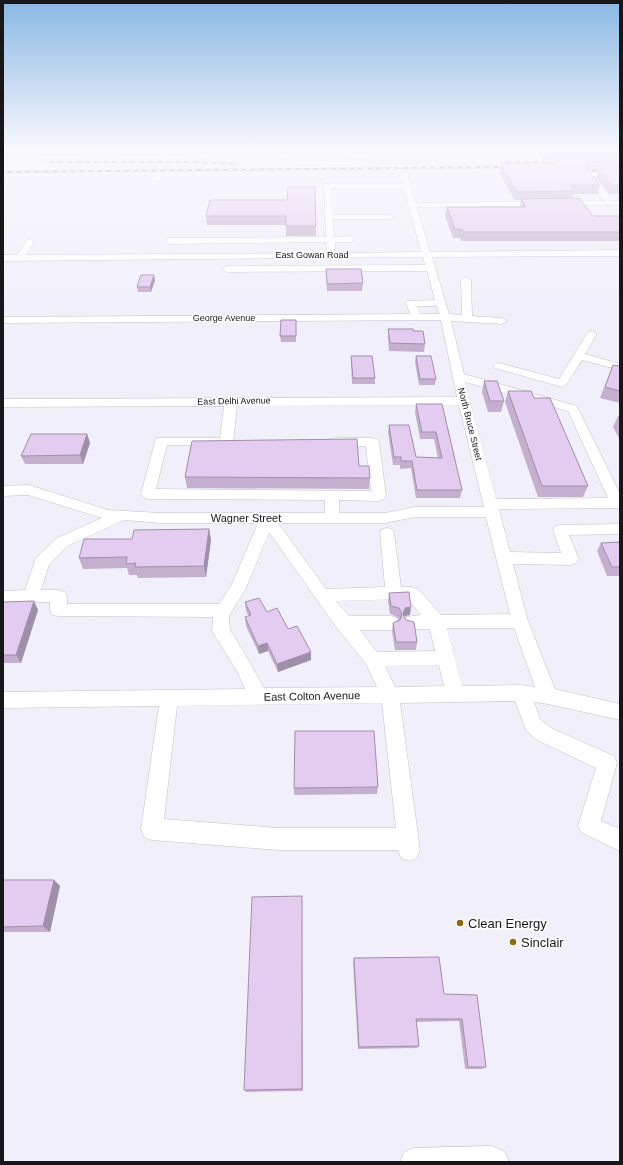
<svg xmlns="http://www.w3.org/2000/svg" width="623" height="1165" font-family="Helvetica,sans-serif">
  <rect width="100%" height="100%" fill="#f1f0fa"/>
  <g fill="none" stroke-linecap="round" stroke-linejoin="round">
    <defs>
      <path id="minor" d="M33 150H40L36 156 162 155 163 150H170L169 155 306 154V150H312V154L368 153 370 154 375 162 371 164 297 165 293 163 297 161 367 160 365 157 167 159 160 180 156 182 152 180 160 159H29L28 158Z
        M374 150H584L581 152 403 153 415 203 605 201 584 174 588 172 620 170V174L593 176 613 201H620V205L417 207 430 252 620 250V256L432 257 449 314 462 315 461 280 466 277 471 280 472 316 502 318 507 321 502 324 451 321 464 374 577 406 620 494V508L499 509 510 552 561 553 553 530 555 526 560 525 620 524V534L569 535 579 559 576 563 571 565 513 564 528 621 555 689 620 704V720L548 704 534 702 540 719 551 728 614 756 617 763 601 821 620 829V851L582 833 578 826 596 768 537 740 526 730 515 701 400 703 420 850 417 858 409 861 401 858 398 850H278L152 840 144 837 141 829 159 706 3 708V692L245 689 237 671 212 631 213 617 58 616 52 615 50 610V602L3 603V591L25 590 36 558 57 538 102 518 28 495 3 496V486L29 485 108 510 161 513H325V500L148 499 143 497 141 494 156 438H220L224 406 3 407V399L457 397 441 320 3 323V317L410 314 406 303 407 301 435 300 427 271 227 272 222 269 227 266 425 265 423 257 3 261V255H17L27 240 30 239 34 242 26 255 331 253 327 250 326 242 169 244 165 241 169 238 326 237 324 184H403L396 153H377L375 152ZM331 188H404L421 252 331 253 335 250V242H351L355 239 351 236 334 237 333 219H390L394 217 390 215H333ZM417 306H437L439 314H420ZM465 382 568 411 608 498 496 499ZM459 405 484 507H415L385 513H339V500L379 501 384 499 386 496 379 442 377 439 372 438H336L331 439 329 442 331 445 336 446H366L371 491 156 489 167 445H231L233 442 237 406ZM415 517H486L510 614 441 615 418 589 412 587H401L394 533 392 529 387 528 382 529 380 533 385 587 326 589 278 523H385ZM124 520 161 523H258L231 586 219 604H67V596L65 592 59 590H41L49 565 67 546ZM269 532 337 628 366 664 377 687 264 688 249 661 230 630 229 616 246 588ZM408 599 421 615 405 617 403 622 405 627 411 629H430L435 651 377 652 360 630H391L397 628 399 623 397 618 391 616H349L336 601ZM447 628H514L535 687 521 685 462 686ZM439 665 444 686 395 687 385 666ZM382 703 396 828H278L164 819 177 706Z
        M592 331 597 334 585 354 620 364V370L582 360 566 385 562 387 495 368 493 366 495 364 499 363 559 379 588 332Z
        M492 1146 505 1152 509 1162H400L404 1152 414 1148Z"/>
    </defs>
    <use href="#minor" stroke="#c1c0c9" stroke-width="1"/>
    <use href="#minor" fill="#fff" fill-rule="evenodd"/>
    <defs>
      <path id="rail" d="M45 162H195L238 164
        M502 162H556
        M578 171 620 170
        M3 172 510 167"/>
    </defs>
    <use href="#rail" stroke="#505054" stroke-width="2"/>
    <use href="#rail" stroke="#fff" stroke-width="1.5" stroke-dasharray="4.5" stroke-linecap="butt"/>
  </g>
  <path fill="#c4afce" d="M41 150H78L75 154H42Z
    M539 150H620V194H609L596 177 598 170H588L600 185 598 194H574L572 198 593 216H620V241H461L460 238H453L445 216 447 207H520L521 200H515L499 173 501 164H546L538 154Z
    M287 200 316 226V236H286V225H207L206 216Z
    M326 269 363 283 362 291H327Z
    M154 275 155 280 151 292H138L137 287Z
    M296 326V342H281L280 336Z
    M388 329 413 331 425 344 424 352 389 351 388 337Z
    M351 356 375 378V384H352L351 362Z
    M416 356 436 379 435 385H419L415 362Z
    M613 365 620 366V403L600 398Z
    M484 381 504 401 501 412H488L482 392Z
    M508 391 534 398 588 486 583 497H538L505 402Z
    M416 404H442L462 490 460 498H416L411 468 400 469V465H393L388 432 389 425 416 457 438 458 434 439H420L415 412Z
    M618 416H620V440L613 427Z
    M87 434 90 443 83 464H25L21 456Z
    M359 466 370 478 369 489 187 488 185 477Z
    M209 529 211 540 206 577 138 578 137 575H129L127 568 83 569 79 558 132 539Z
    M620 542V576H607L597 551 601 543Z
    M389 593 410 615 404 616 417 642 416 650H395L392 631 393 623 399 620 397 617 390 614 388 601Z
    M34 601 38 610 21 663H3V602Z
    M245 602 267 612 288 629 311 660 278 672 268 651 259 654 246 626 245 617 249 616 246 611Z
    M378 787 377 794 294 795V788Z
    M3 880H54L60 886 50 932H4L3 937Z
    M302 903 303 1091 246 1092 244 1090Z
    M354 958 444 994 477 995 486 1067 483 1069H465L459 1021 416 1022 419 1046 417 1048 358 1049 353 962Z"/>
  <path fill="#a08fa8" d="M74 150H78L75 154Z
    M590 162 588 170 583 173 586 164Z
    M154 275 155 280 151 292 150 287Z
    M87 434 90 443 83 464 80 455Z
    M209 529 211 540 206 577 204 566Z
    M34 601 38 610 21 663 16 655Z
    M411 607 410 615 404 616 403 614 405 608Z
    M267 643 268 651 259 654 258 646Z
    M311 652V660L278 672 277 664Z
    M54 880 60 886 50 932 43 926Z"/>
  <path fill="#e4ccf0" stroke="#a08fa8" d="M544 150H620V160L590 162 586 164 585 167 600 185H570L574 191 517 192 501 164H554Z
    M620 167V185H612L598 169Z
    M288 187H315L316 226H286V216H206L210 200H287Z
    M579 198 593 216H620V232H463L462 229H455L447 207H526L521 199Z
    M326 269H361L363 283 327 284Z
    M141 275H154L150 287H137Z
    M281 320H296V336H280Z
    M388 329H413V331H423L425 344 390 343Z
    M351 356H372L375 378H353Z
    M416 356H431L436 379H420Z
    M613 365 620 366V391L605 387Z
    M484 381H497L504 401H490Z
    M508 391H531L534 398H550L588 486H542Z
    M416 404H442L462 490H417L412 461H401V457H394L389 425H409L416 457 442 458 436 432H422Z
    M31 434H87L80 455 21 456Z
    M357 439 359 466H369L370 478 185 477 192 441Z
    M209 529 204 566 135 567 136 563 126 564 127 557 79 558 84 539H132L134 530Z
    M620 542V567H612L601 543Z
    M409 592 411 607 405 608 403 614 406 620 414 622 417 642H396L393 623 400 620 402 614 399 608 391 606 389 593Z
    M259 598 267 612 277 608 288 629 297 626 311 652 277 664 267 643 258 646 245 617 251 615 245 602Z
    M34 601 16 655H3V602Z
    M295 731H374L378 787 294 788Z
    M3 880H54L43 926 3 927Z
    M302 896V1089L244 1090 252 897Z
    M439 957 444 994 477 995 486 1067H468L462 1019H416L419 1046 359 1047 354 958Z"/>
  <linearGradient id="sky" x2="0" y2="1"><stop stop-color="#89b8e3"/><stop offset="0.48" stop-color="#f9f8fd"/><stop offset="1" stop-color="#f9f8fd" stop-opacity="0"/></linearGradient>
  <rect width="623" height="313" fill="url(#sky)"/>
  <g fill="#896c0b" stroke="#fff" stroke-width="1.5">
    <circle cx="460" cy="923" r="4"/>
    <circle cx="513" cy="942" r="4"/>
  </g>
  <g text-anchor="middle" stroke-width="3" stroke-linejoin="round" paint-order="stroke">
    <g font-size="9" fill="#17171a" stroke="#fff">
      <text x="312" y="258">East Gowan Road</text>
      <text x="224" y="321">George Avenue</text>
      <text transform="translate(234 401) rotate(-1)" y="3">East Delhi Avenue</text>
      <text transform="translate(470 424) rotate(76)" y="3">North Bruce Street</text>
    </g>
    <g font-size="11" fill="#17171a" stroke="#fff">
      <text x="246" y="522">Wagner Street</text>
      <text transform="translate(312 696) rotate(-1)" y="4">East Colton Avenue</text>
    </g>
    <g font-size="13" fill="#17171a" stroke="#fff" text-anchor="start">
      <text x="468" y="928">Clean Energy</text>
      <text x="521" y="947">Sinclair</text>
    </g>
  </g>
  <rect width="623" height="1165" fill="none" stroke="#17171a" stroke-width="8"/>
</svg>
